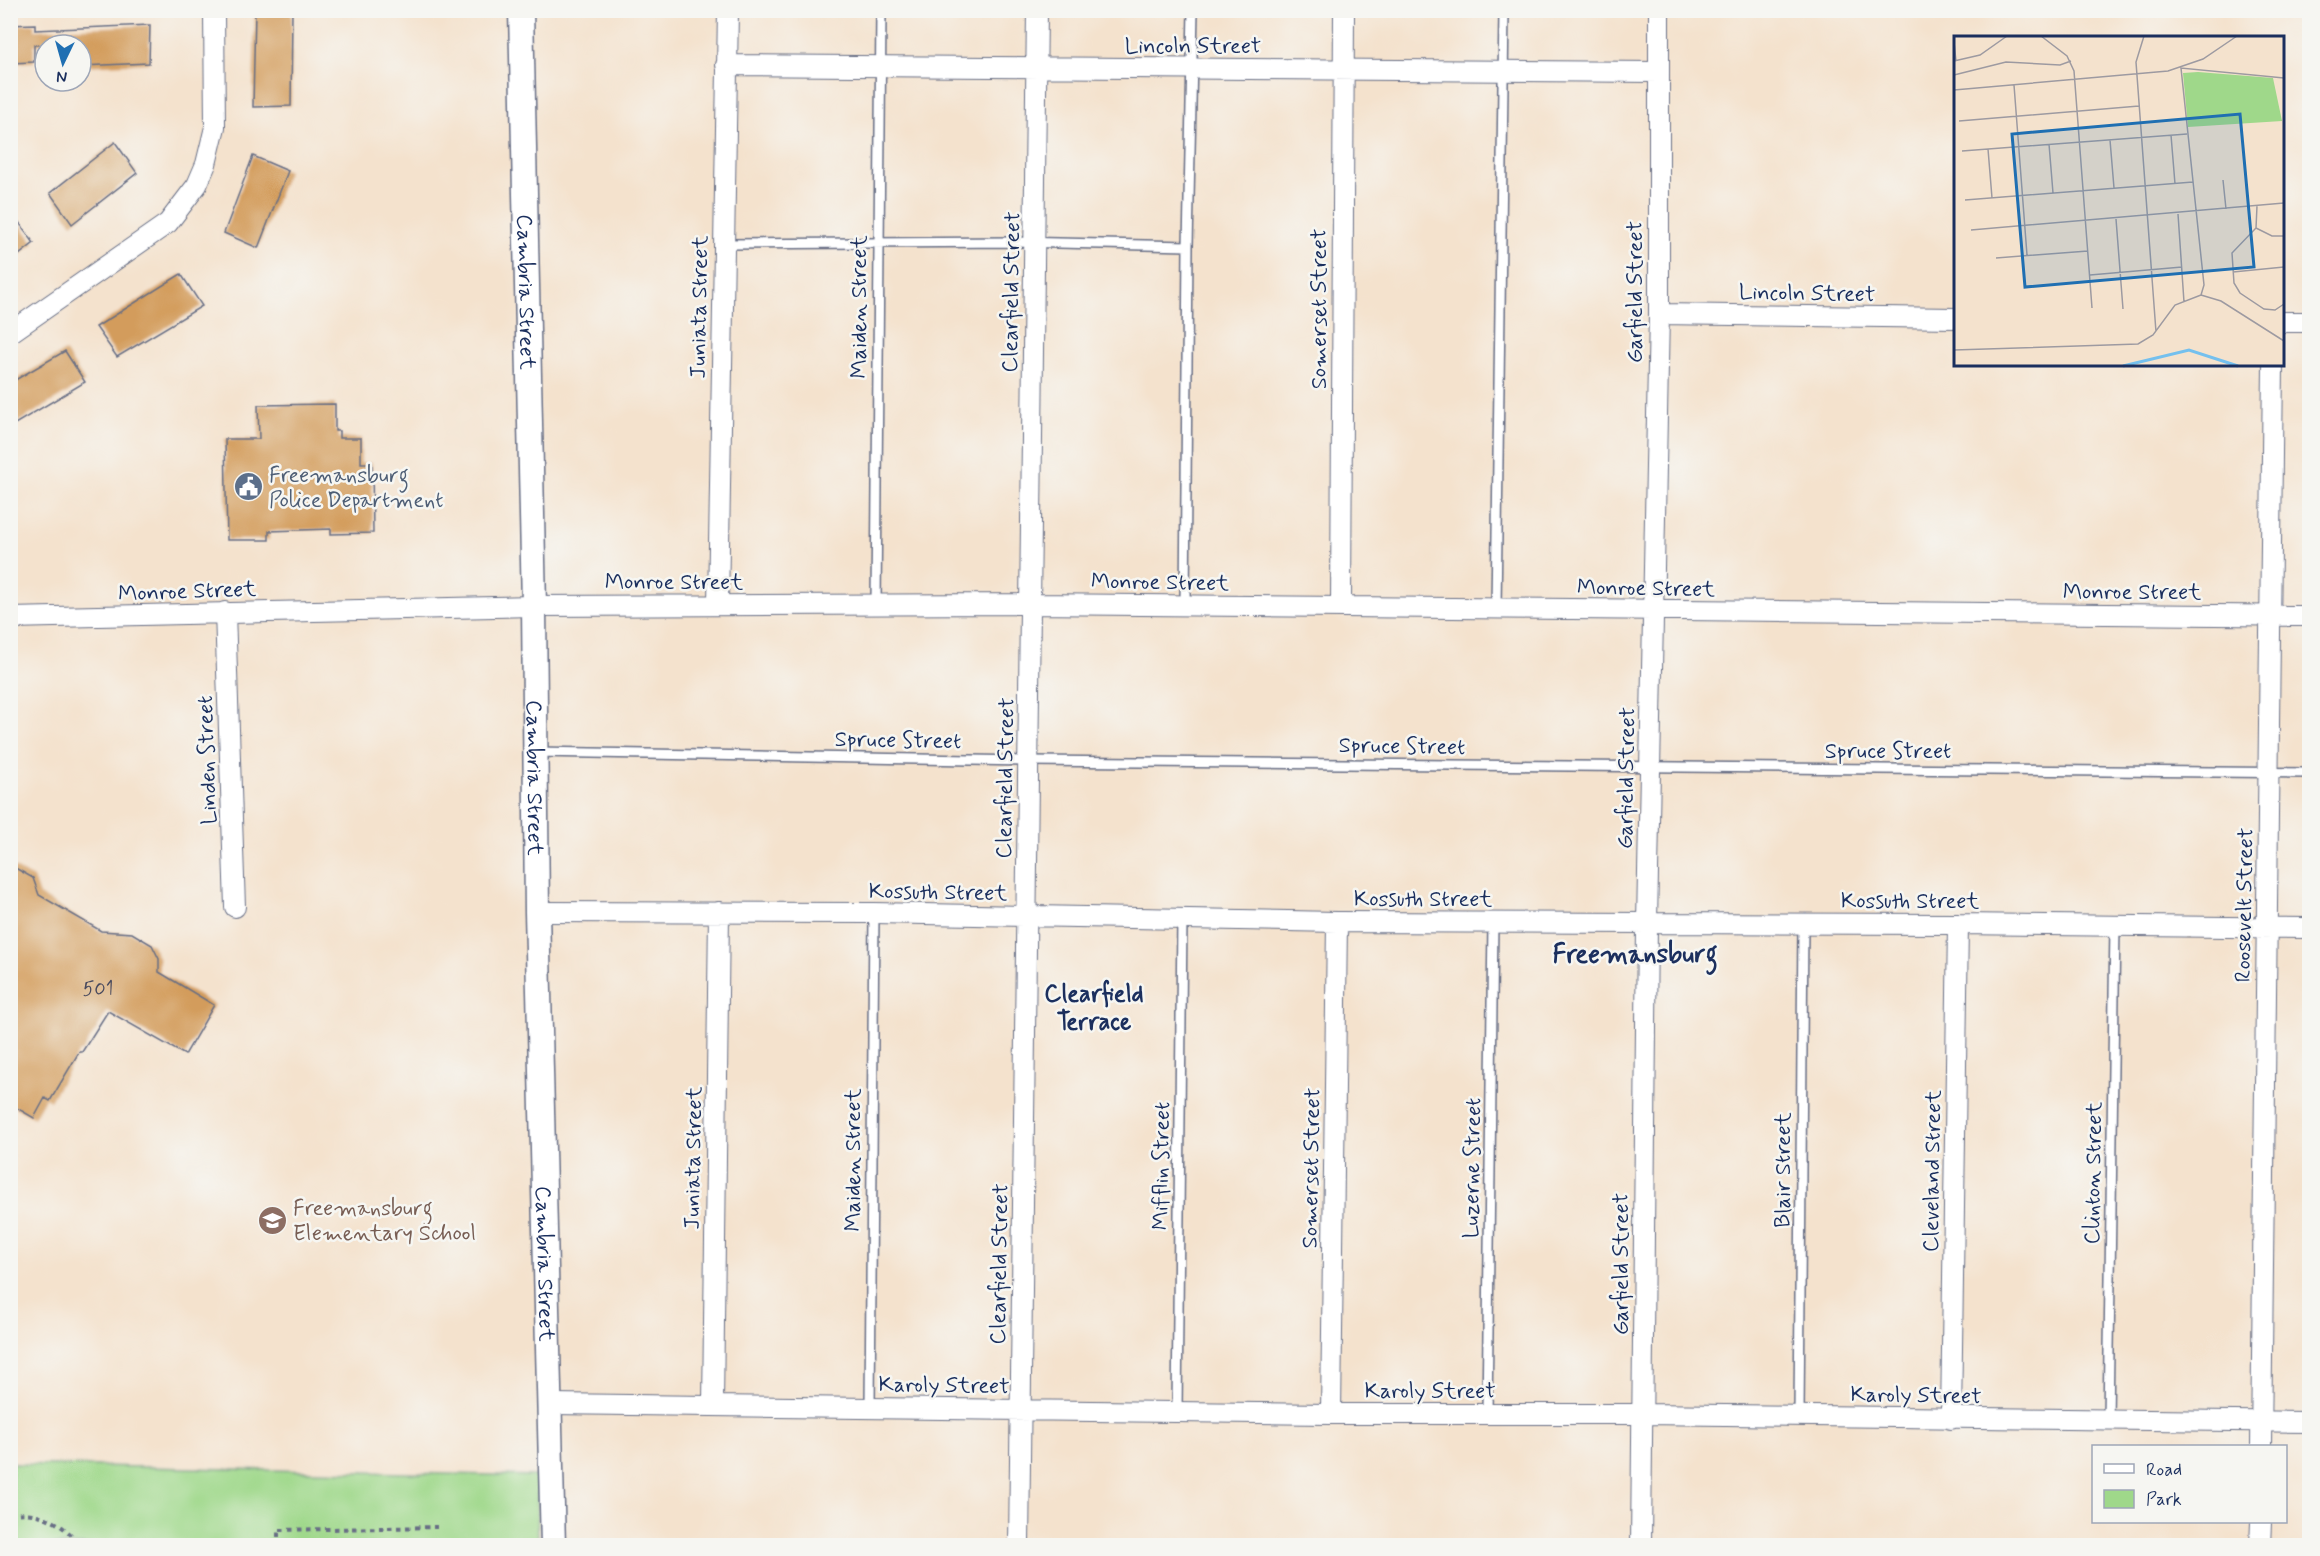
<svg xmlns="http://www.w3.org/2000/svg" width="2320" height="1556" font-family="Mynerve,sans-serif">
  <rect width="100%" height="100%" fill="#f6f6f2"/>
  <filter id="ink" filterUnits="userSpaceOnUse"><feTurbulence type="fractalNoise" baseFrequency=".0167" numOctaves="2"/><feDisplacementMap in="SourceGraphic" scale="12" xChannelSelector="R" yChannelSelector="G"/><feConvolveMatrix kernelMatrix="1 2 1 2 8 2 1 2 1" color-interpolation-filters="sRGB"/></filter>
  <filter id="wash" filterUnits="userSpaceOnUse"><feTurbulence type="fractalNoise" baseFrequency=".008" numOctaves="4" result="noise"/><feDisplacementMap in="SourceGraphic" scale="24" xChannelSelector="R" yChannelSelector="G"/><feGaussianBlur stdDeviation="1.35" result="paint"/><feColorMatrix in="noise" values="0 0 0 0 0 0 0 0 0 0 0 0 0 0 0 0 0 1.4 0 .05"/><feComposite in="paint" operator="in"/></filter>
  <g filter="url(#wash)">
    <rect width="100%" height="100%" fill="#f4e2cd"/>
    <path fill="#9fd88a" stroke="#5d8474" stroke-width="1.5" d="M11 1464 537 1476 538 1545H11Z"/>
    <g id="blocks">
      <path fill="#d39c5c" d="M255 10H292L291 106 253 107Z
        M35 24V30L150 25 149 63 81 66V45H34V62L10 63V25Z
        M115 142 137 173 72 224 50 193Z
        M253 156 288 171 258 248 224 233Z
        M10 210 34 243 10 262Z
        M181 274 202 306 117 357 96 327Z
        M65 351 85 382 10 427V383Z
        M335 404V431H339V438H361V463H372L373 533 331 534V529L269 531V540H227L225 439H259L258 405Z
        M10 865 33 878 39 895 101 931 132 933 152 945 159 959V972L214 1005 185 1055 108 1011 82 1052H79L50 1101 45 1098 34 1118 10 1104Z"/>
    </g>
  </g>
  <g filter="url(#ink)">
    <use href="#blocks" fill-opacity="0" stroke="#676e85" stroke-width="1.5"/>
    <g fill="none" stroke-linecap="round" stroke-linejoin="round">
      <defs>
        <path id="service" d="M723 244 1015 242 1188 246
          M876 605 881 10
          M1185 606 1188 246 1193 10
          M1496 609 1504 10
          M536 752 1028 761 2310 773
          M870 1407 874 913
          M1177 1412 1182 919
          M1487 1414 1493 922
          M1799 1416 1803 924
          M2108 1421 2115 925"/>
        <path id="minor" d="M726 65 1659 72
          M1659 314 1956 318
          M2282 322H2310
          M10 333 168 223 197 185 206 164 215 127 214 10
          M718 605 728 10
          M1341 607 1344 10
          M225 612 235 907
          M10 618 534 606 1030 604 2310 616
          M537 912 874 913 1337 922 1958 924 2310 928
          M550 1404 1331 1414H1643L2310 1422
          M713 1405 719 912
          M1331 1414 1337 922
          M1951 1419 1958 924
          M2261 1446 2273 364
          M1019 1546 1037 10
          M1641 1546 1647 923 1659 314V10
          M2260 1546 2261 1522"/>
        <g id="tertiary">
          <path id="s1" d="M521 10 534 606 537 912 553 1546"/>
        </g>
      </defs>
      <use href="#service" stroke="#676e85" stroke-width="12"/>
      <use href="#minor" stroke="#676e85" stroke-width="22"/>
      <use href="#tertiary" stroke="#676e85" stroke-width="27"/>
      <path stroke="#676e85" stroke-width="4" stroke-dasharray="4.5 4.5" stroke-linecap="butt" d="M10 1515C39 1508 64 1524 81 1546
        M278 1546V1530L437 1527"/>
      <use href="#service" stroke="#fff" stroke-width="9"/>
      <use href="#minor" stroke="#fff" stroke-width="20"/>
      <use href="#tertiary" stroke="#fff" stroke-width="24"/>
    </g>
  </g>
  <defs>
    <symbol id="civic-disc" viewBox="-11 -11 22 22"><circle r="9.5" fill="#5c6f8a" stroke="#f6f6f2"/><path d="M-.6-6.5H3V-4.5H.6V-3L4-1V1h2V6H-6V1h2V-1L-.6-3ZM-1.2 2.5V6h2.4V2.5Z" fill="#fff"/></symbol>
    <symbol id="school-disc" viewBox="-11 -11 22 22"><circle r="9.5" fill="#8d6e63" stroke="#f6f6f2"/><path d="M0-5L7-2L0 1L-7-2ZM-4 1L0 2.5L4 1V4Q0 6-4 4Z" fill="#fff"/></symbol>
  </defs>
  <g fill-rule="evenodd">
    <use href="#civic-disc" x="232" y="470" width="33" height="33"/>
    <use href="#school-disc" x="256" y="1204" width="33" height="33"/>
  </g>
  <g text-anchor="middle" stroke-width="5" stroke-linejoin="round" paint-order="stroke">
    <g font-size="20" fill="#494a5e">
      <text x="98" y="995">501</text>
    </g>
    <g font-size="22" fill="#1b2f5e" stroke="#f6f6f2">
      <text x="1193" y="53">Lincoln Street</text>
      <text dy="8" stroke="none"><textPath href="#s1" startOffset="282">Cambria Street</textPath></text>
      <text transform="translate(1010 292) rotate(-89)" y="8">Clearfield Street</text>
      <text transform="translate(1634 292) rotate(-90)" y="8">Garfield Street</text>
      <text transform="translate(1807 292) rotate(1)" y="8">Lincoln Street</text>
      <text transform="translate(698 307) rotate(-89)" y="8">Juniata Street</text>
      <text transform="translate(858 307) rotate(-90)" y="8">Maiden Street</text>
      <text transform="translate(1318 309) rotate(-90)" y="8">Somerset Street</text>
      <text x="674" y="589">Monroe Street</text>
      <text transform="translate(1160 581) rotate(1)" y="8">Monroe Street</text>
      <text transform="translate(1646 587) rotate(1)" y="8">Monroe Street</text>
      <text transform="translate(187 590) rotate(-2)" y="8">Monroe Street</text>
      <text x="2132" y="599">Monroe Street</text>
      <text transform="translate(898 739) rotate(1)" y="8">Spruce Street</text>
      <text transform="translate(1402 745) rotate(1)" y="8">Spruce Street</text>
      <text x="1888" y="758">Spruce Street</text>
      <text transform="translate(206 760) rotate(-92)" y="8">Linden Street</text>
      <text dy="8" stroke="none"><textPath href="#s1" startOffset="768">Cambria Street</textPath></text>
      <text transform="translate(1004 778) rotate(-89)" y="8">Clearfield Street</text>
      <text transform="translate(1625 778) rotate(-89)" y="8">Garfield Street</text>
      <text transform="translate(938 891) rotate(1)" y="8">Kossuth Street</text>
      <text x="1423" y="906">Kossuth Street</text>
      <text x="1910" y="908">Kossuth Street</text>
      <text transform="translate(2243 905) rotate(-89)" y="8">Roosevelt Street</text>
      <text transform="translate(692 1158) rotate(-89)" y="8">Juniata Street</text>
      <text transform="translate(852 1160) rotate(-90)" y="8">Maiden Street</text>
      <text transform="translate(1160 1166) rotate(-89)" y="8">Mifflin Street</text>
      <text transform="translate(1310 1168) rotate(-89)" y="8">Somerset Street</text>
      <text transform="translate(1471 1168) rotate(-89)" y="8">Luzerne Street</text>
      <text transform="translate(1782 1170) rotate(-90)" y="8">Blair Street</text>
      <text transform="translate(1931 1171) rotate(-89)" y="8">Cleveland Street</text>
      <text transform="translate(2092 1173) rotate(-89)" y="8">Clinton Street</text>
      <text dy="8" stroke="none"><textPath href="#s1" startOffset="1254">Cambria Street</textPath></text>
      <text transform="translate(998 1264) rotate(-89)" y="8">Clearfield Street</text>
      <text transform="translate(1620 1264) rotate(-90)" y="8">Garfield Street</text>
      <text transform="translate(944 1384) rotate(1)" y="8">Karoly Street</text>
      <text x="1430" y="1398">Karoly Street</text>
      <text transform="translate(1916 1394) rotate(1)" y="8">Karoly Street</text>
    </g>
    <g font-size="22" fill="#4e5e75" stroke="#f6f6f2" text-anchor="start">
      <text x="269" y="482">Freemansburg<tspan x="269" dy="25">Police Department</tspan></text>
    </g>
    <g font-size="22" fill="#785e54" stroke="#f6f6f2" text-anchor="start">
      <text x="293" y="1215">Freemansburg<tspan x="293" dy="25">Elementary School</tspan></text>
    </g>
    <g font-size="24" font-weight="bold" fill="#1b2f5e" stroke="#f6f6f2">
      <text x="1094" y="1001">Clearfield<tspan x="1094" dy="28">Terrace</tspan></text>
    </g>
    <g font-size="26" font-weight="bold" fill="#1b2f5e" stroke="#f6f6f2">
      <text x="1635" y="962">Freemansburg</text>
    </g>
  </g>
  <g transform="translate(1954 36)">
    <rect width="330" height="330" fill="#f4e2cd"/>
    <path d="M244 36 319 42 328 85 234 91 229 37Z" fill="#9fd88a"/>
    <path fill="none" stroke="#74c0ee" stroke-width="3" d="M169 330 235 314 284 330"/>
    <path fill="none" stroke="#9d9aa1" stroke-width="1.5" d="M87 0 113 20 120 35 138 272M190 0 182 26 202 296M0 6 2 25M0 25 26 19 53 0M0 39 52 26 106 29 117 25M60 49 73 219M0 54 214 35 249 23 283 0M5 85 185 70M217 99 221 148M156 104 160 152M95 108 99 157M34 113 38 162M8 115 233 98M269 144 272 173M11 164 239 146M303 170 302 192 278 217 280 247 286 257 310 273 321 274 330 268M224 178 230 266M162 183 169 273M302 192 318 200H330M17 194 330 167M42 222 134 215M279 236 330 231M136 239 228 231M247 259 250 249 227 32 330 42M247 259 267 265 330 305M0 314 184 308 199 299 221 269 247 259"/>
    <path fill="#1f6fb2" fill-opacity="0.15" stroke="#1f6fb2" stroke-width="3" d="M286 78 300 231 71 251 58 98Z"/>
    <rect width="330" height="330" fill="none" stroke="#1b2f5e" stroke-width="3"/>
  </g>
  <rect width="2320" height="1556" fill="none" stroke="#f6f6f2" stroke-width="36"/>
  <rect x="2092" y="1445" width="195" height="78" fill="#f6f6f2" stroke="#9ea6b7" stroke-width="1.5"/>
  <rect x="2104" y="1464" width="30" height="9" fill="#ffffff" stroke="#9ea6b7" stroke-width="1.5"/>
  <text x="2146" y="1475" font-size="18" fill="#1b2f5e">Road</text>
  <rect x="2104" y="1490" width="30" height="18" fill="#9fd88a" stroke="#9ea6b7" stroke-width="1.5"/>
  <text x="2146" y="1505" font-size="18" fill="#1b2f5e">Park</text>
  <g transform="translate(63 63) rotate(185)"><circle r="28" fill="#f6f6f2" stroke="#9ea6b7" stroke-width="1.5"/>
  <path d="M0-4.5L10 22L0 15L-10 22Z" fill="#1f6fb2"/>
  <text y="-9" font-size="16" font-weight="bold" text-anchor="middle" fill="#1b2f5e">N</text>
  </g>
</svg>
